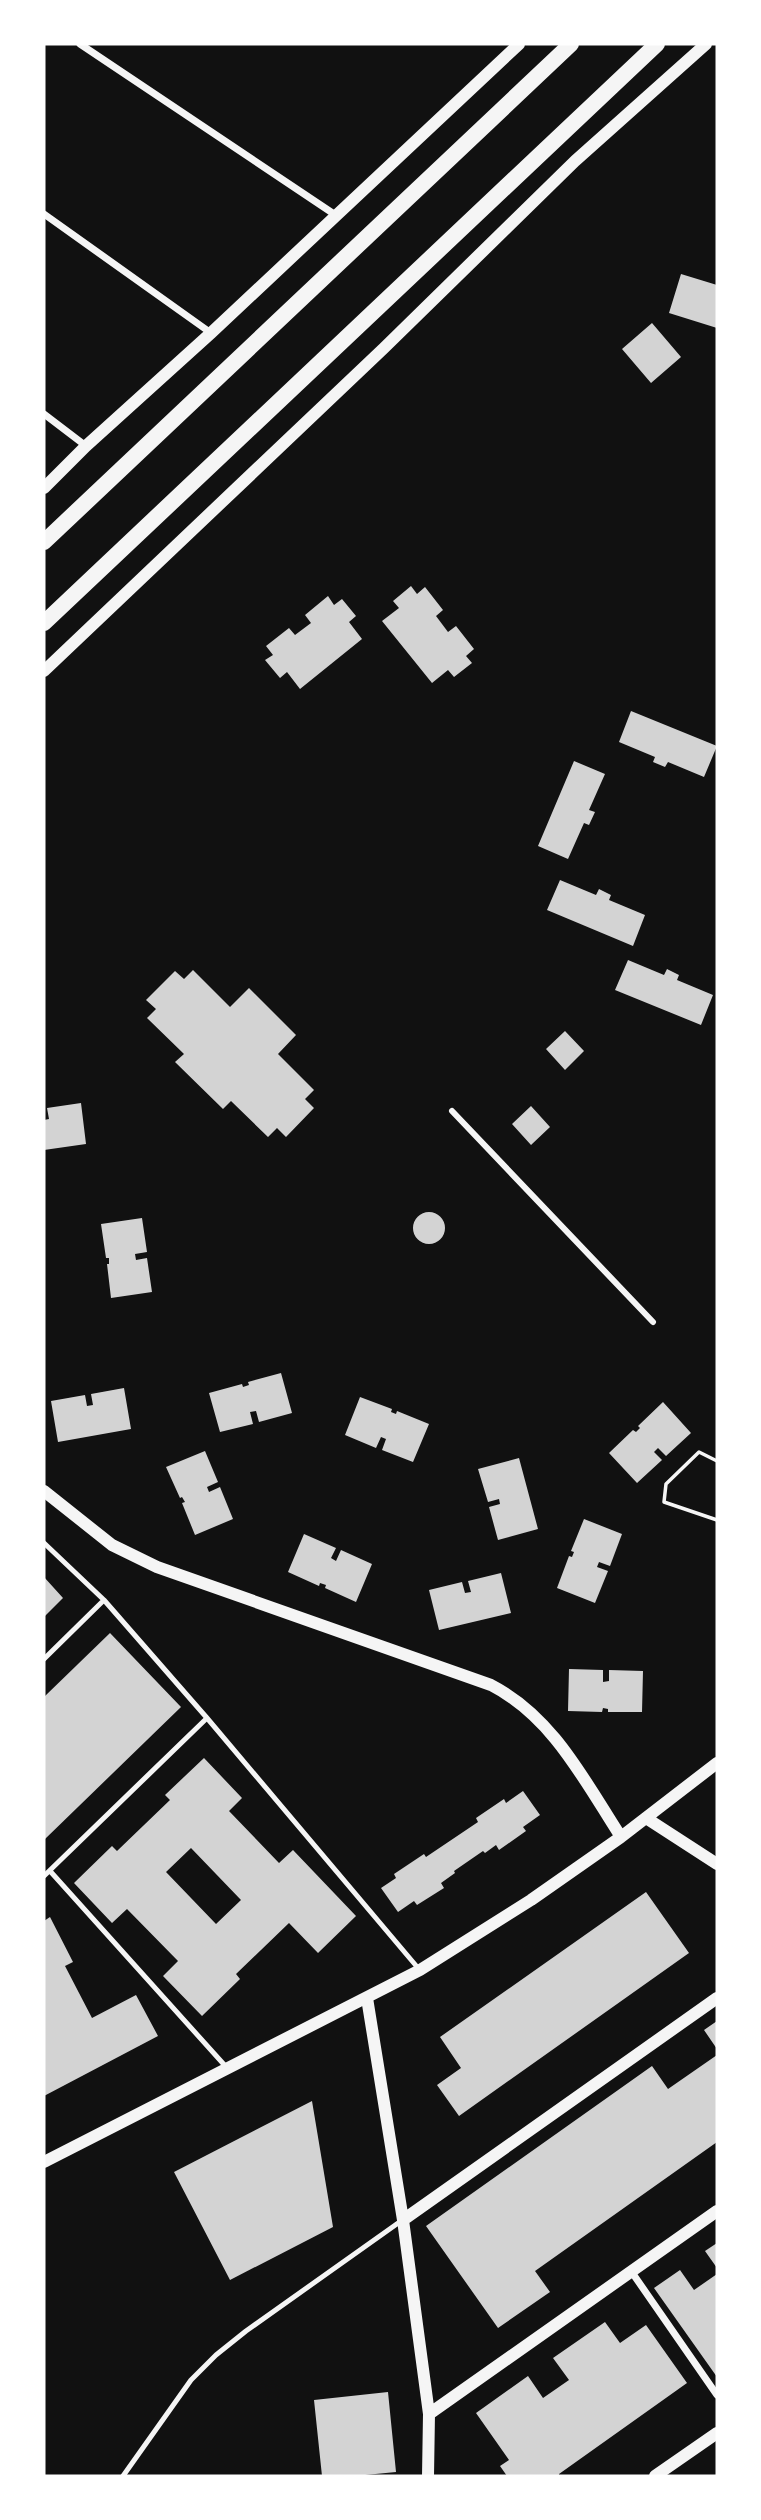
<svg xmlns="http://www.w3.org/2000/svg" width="761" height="2520" font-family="'Space Grotesk',sans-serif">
  <rect width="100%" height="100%" fill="#111"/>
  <path fill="#d3d3d3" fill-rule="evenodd" d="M681 274 717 285V328L669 313Z
    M652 323 681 357 651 383 622 349Z
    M411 586 417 594 425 587 443 610 436 616 448 632 456 626 474 649 466 656 472 663 454 677 448 670 432 683 382 621 399 608 393 601Z
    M328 596 334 605 342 599 356 616 349 622 362 639 300 689 287 672 280 678 265 660 273 655 266 646 289 628 295 635 311 623 305 615Z
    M631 711 717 746 704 777 668 762 665 767 653 762 655 757 619 742Z
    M574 761 605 774 589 810 595 812 589 825 584 823 568 859 538 846Z
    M560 880 596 895 599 889 611 895 609 900 645 915 633 946 547 910Z
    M628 960 664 975 667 969 679 975 677 980 713 995 701 1025 615 990Z
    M193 970 230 1007 249 988 296 1035 278 1054 314 1090 305 1099 314 1108 286 1137 277 1128 268 1137 231 1101 223 1109 175 1062 184 1054 147 1018 156 1009 146 1000 175 971 184 979Z
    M565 1031 584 1051 565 1070 546 1049Z
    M81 1103 86 1144 44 1150V1120L49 1119 47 1108Z
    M531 1106 550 1127 531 1145 512 1124Z
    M413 1228a16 16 0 1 1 32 0a16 16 0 1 1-32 0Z
    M142 1218 147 1252 135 1254 136 1260 147 1258 152 1292 111 1298 107 1264H109V1258H106L101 1224Z
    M281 1373 292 1413 259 1422 256 1411 250 1412 253 1424 220 1432 209 1393 242 1384 243 1387 249 1385 248 1382Z
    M124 1388 131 1429 58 1442 51 1401 85 1395 87 1406 93 1405 91 1394Z
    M360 1397 392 1409 391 1412 396 1414 397 1411 429 1424 413 1462 382 1450 386 1439 381 1437 376 1448 345 1435Z
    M663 1402 691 1433 666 1456 658 1448 654 1452 662 1460 637 1483 609 1453 633 1430 636 1432 640 1428 638 1426Z
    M205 1451 218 1482 207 1487 209 1492 220 1487 233 1519 195 1535 182 1503 185 1502 182 1497 180 1498 166 1467Z
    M519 1458 538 1529 498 1540 489 1507 500 1504 499 1499 488 1502 478 1469Z
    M584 1519 622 1534 610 1566 599 1562 597 1567 608 1571 595 1603 557 1588 569 1556 572 1557 574 1552 571 1551Z
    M304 1534 336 1548 331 1558 336 1561 341 1550 372 1564 356 1602 325 1588 326 1585 320 1583 319 1586 288 1572Z
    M501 1573 511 1613 439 1630 429 1590 462 1582 465 1593 471 1592 468 1581Z
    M44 1577 63 1598 44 1617Z
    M110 1633 181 1707 44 1840V1697Z
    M569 1669 603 1670V1682L609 1681V1670L643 1671 642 1712H608V1709L603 1708 602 1712 568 1711Z
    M204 1758 242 1798 229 1811 279 1863 293 1850 356 1916 318 1953 289 1923 236 1974 240 1979 202 2016 163 1976 178 1961 127 1909 112 1923 74 1883 112 1846 117 1851 170 1800 165 1795ZM191 1848 241 1900 216 1924 166 1872Z
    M523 1791 540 1815 523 1827 526 1831 499 1850 496 1845 485 1853 483 1851 454 1871 455 1873 441 1883 444 1888 417 1905 414 1901 398 1912 381 1888 396 1878 394 1874 424 1854 426 1857 478 1822 476 1818 504 1799 506 1803Z
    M646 1892 689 1953 459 2116 437 2085 461 2068 440 2037Z
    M50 1917 73 1962 65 1966 92 2018 136 1995 158 2036 44 2096V1921Z
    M717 2021V2049L704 2030Z
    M717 2055V2142L535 2271 550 2292 498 2328 426 2226 652 2066 668 2089Z
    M312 2101 333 2227 230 2280 174 2172Z
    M717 2243V2268L705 2251Z
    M680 2270 694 2290 717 2274V2377L654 2288Z
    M605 2322 620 2343 646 2325 687 2383 559 2474V2476H507L500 2466 509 2460 476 2413 528 2376 543 2398 569 2380 553 2358Z
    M388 2392 396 2472 355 2476H322L314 2400Z"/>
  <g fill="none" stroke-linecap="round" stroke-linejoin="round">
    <path stroke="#f5f5f5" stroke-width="3.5" d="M717 1461 699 1452 666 1484 664 1502 717 1520"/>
    <path stroke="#f5f5f5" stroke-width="5" d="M44 1543 104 1600 207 1718 418 1968
      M44 1659 104 1600
      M50 1871 228 2069
      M44 1876 207 1718
      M123 2476 191 2380 216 2355 246 2331 401 2221"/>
    <path stroke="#f5f5f5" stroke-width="6" d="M452 1111 653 1322"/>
    <path stroke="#f5f5f5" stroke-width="7" d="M80 44 337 216
      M44 214 211 333
      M44 414 86 446
      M631 2271 717 2395"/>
    <path stroke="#f5f5f5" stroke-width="12" d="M44 488 86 446 211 333 519 44
      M44 671 384 348 575 161 706 44
      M44 1491 112 1545 157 1567 491 1685C553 1717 584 1780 621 1837
      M646 1818 717 1864
      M367 1998 403 2220 429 2414 428 2476
      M44 2162 420 1970 531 1900 621 1837 717 1763
      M403 2220 717 1998
      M429 2414 717 2211
      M655 2476 717 2433"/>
    <path stroke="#f5f5f5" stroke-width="16" d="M44 542 571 44
      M44 623 657 44"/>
  </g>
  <rect width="761" height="2520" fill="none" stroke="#ffffff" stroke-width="91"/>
</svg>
